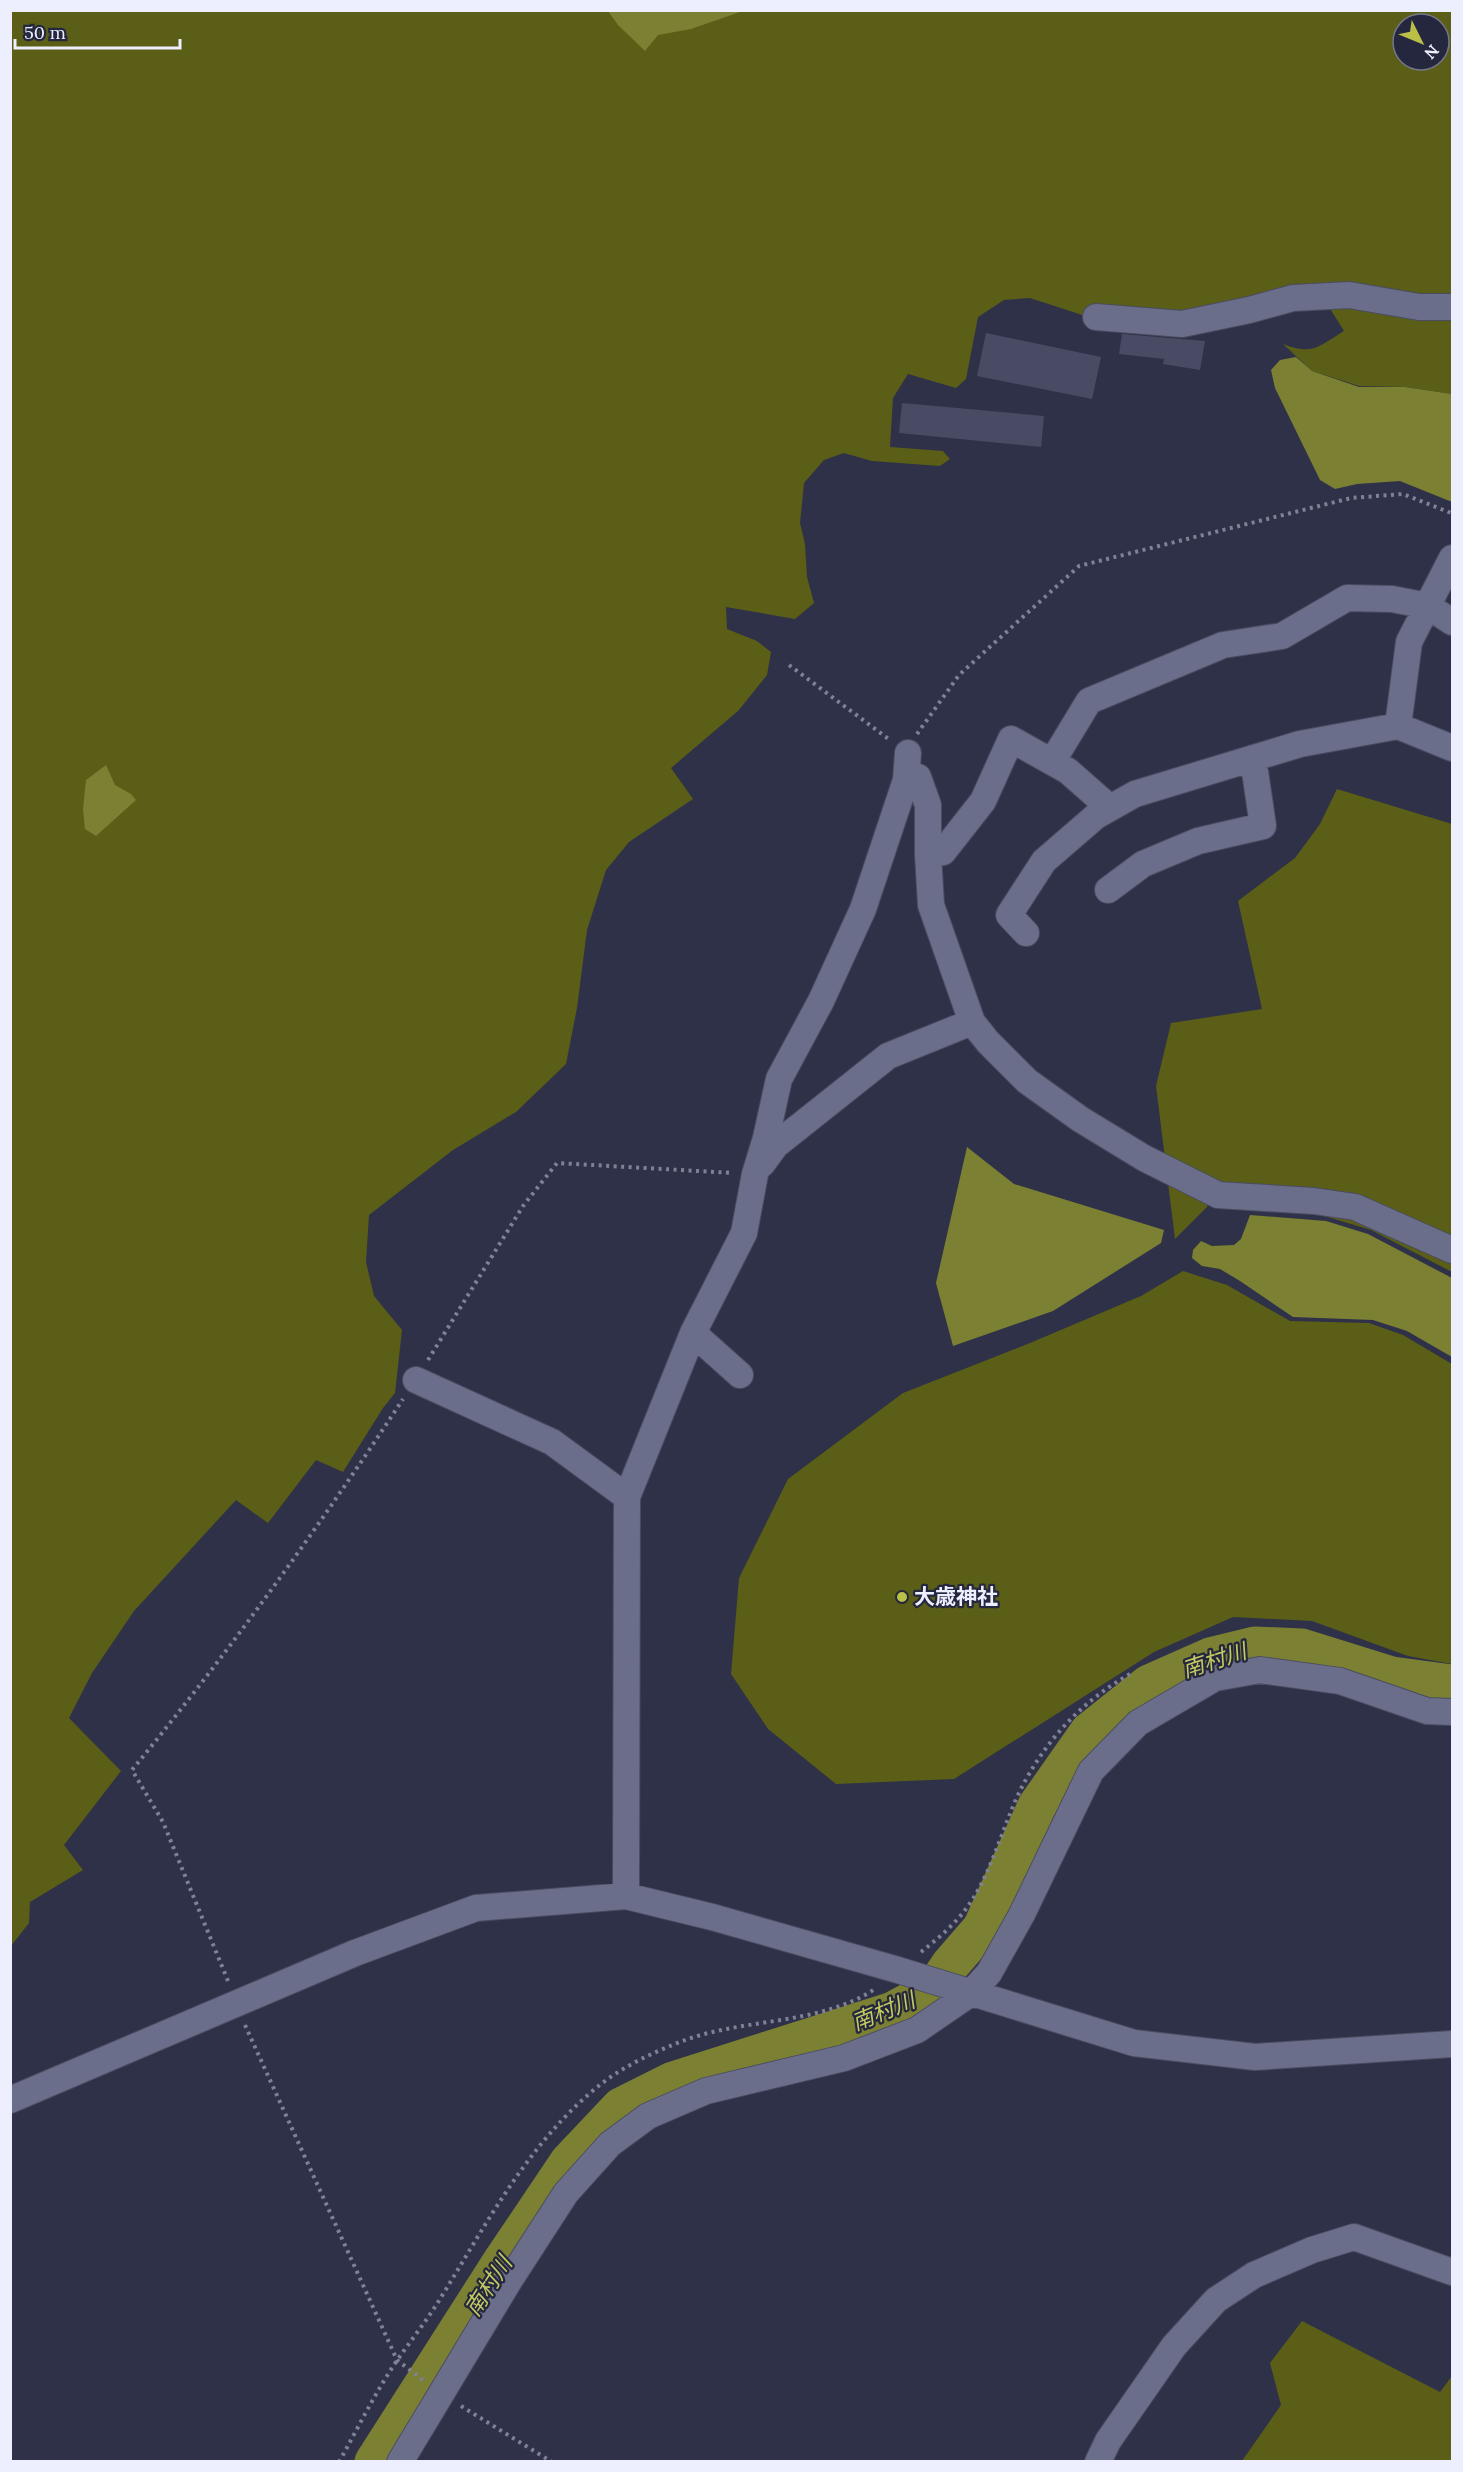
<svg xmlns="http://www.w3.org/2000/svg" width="1463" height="2472" font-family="Lora,'Noto Sans JP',serif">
  <rect width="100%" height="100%" fill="#2f3149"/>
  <path fill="#5a5e16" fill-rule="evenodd" d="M11 11H1452V394L1405 387 1359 386 1312 371 1283 344C1313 356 1319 346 1344 331L1329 307 1311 305 1122 328 1030 298 1004 300 978 317 966 379 956 388 908 374 893 398 890 447 943 451 950 459 940 466 872 461 844 453 824 460 804 483 800 523 805 544 807 577 814 603 795 619 726 607 727 629 757 641 771 652 767 675 738 711 671 768 693 799 629 842 606 870 587 930 577 1008 566 1064 516 1112 453 1150 369 1215 366 1262 374 1296 402 1330 395 1393 383 1408 343 1472 316 1460 268 1523 236 1500 134 1611 92 1673 69 1718 121 1771 64 1845 83 1870 30 1902 29 1923 11 1946ZM1403 24H1439V60H1403Z
    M1337 789 1452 824V1272L1371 1230 1214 1183 1207 1207 1175 1239 1156 1086 1171 1023 1262 1009 1238 901 1295 858 1320 824Z
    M1183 1271 1227 1285 1290 1321 1369 1323 1403 1335 1452 1364V1664L1408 1656 1312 1621 1233 1617 1154 1652 954 1779 836 1784 768 1729 731 1674 739 1578 788 1479 903 1393 1030 1343 1141 1296Z
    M1302 2321 1440 2392 1452 2376V2461H1242L1281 2405 1270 2363Z"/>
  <path fill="#7c8033" d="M608 11H743L691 29 658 35 645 51 618 25Z
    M1296 357 1312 371 1359 387H1405L1452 394V502L1400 481 1357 484 1335 489 1320 480 1275 388 1271 370 1280 360Z
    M106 765 115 785 131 794 136 800 96 836 85 829 83 809 86 780Z
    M967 1147 1014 1184 1164 1230 1161 1243 1053 1311 953 1346 936 1283Z
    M1250 1215 1326 1221 1368 1234 1452 1278V1357L1407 1331 1373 1320 1293 1317 1240 1281 1220 1269 1202 1266 1192 1258 1193 1250 1201 1241 1212 1246 1234 1245 1241 1239Z"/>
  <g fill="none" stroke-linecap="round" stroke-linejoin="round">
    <path stroke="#7c8033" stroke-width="39" d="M374 2462 501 2263 569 2162 621 2107 673 2081 893 2011 934 1989 950 1965 982 1928 1037 1806 1089 1732 1149 1684 1210 1657 1255 1646 1302 1648 1392 1676 1452 1684"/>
  </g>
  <path fill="#494b65" d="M986 333 1101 357 1092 399 977 376Z
    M1122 334 1205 341 1200 370 1163 364 1164 359 1119 354Z
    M902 403 1044 416 1041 447 899 433Z"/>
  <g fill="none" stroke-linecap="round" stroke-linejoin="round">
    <defs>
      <path id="minor" d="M1096 317 1182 324 1249 310 1293 298 1349 295 1419 307H1452
        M1398 726 1409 642 1452 558
        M1052 762 1089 701 1223 645 1282 636 1347 598 1392 599 1428 606 1452 622
        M907 772 918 777 928 805V854L931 905 972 1022 988 1042 1027 1081 1080 1119 1144 1158 1218 1195 1314 1201 1355 1207 1452 1250
        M928 854 943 852 983 801 1011 739 1068 771 1110 808
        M1108 890 1143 864 1198 841 1263 826 1253 758
        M1026 933 1009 915 1044 861 1096 816 1135 794 1300 744 1398 726 1452 748
        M762 1164 776 1145 888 1056 972 1022
        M693 1333 740 1375
        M416 1380 552 1442 627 1497
        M626 1896 627 1497 693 1333 744 1233 755 1174 766 1138 779 1079 821 1001 863 909 906 780 908 753
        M10 2100 355 1953 476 1908 626 1896 712 1917 898 1970 1134 2043 1255 2057 1452 2044
        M400 2462 509 2281 566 2193 610 2144 648 2116 706 2091 844 2058 917 2030 971 1993 989 1973 1022 1914 1091 1771 1138 1723 1215 1678 1260 1670 1340 1681 1427 1711 1452 1712
        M1098 2462 1108 2441 1174 2346 1216 2300 1254 2275 1312 2250 1354 2237 1452 2272"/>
    </defs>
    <use href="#minor" stroke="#4a4c60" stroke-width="28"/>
    <path stroke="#7f8196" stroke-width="4" stroke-dasharray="3 4.5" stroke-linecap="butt" d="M789 665 890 740
      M917 734 959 675 1079 566 1351 498 1403 494 1451 513
      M428 1360 523 1206 557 1163 733 1173
      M921 1952C940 1937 959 1921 972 1900 994 1867 1005 1818 1024 1783 1050 1735 1085 1699 1132 1673
      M228 1981 163 1822 132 1770C229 1652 319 1527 403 1399
      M245 2025 397 2360 423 2380
      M461 2406 552 2462
      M339 2462C358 2428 376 2391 398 2359 412 2339 427 2320 440 2299 486 2225 527 2145 596 2088 619 2069 647 2055 675 2044 738 2017 817 2027 875 1989"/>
    <use href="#minor" stroke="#6b6e8a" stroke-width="26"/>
  </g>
  <circle fill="#bac046" stroke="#25273e" stroke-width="2" cx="902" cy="1597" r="6"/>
  <g text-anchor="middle" stroke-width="4.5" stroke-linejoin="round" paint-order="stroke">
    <g font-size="21" font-weight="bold" fill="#edefff" stroke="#25273e" text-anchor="start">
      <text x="914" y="1604">大歳神社</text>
    </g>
    <g font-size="22" font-style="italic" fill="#c4cb61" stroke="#25273e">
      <text transform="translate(1214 1660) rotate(-18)" y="8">南村川</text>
      <text transform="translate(883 2011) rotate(-22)" y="8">南村川</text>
      <text transform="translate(488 2286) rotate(-57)" y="8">南村川</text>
    </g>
  </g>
  <rect width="1463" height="2472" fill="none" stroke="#edefff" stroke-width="24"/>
  <g transform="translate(1421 42) rotate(133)"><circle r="28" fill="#25273e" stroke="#75778b" stroke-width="1.5"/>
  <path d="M0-4.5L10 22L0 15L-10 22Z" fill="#bac046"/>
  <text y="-9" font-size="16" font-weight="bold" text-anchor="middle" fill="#edefff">N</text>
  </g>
  <path d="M15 39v9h165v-9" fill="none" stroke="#edefff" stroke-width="3"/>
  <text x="24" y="39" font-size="18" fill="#edefff" stroke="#25273e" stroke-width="4.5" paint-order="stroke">50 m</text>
</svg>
